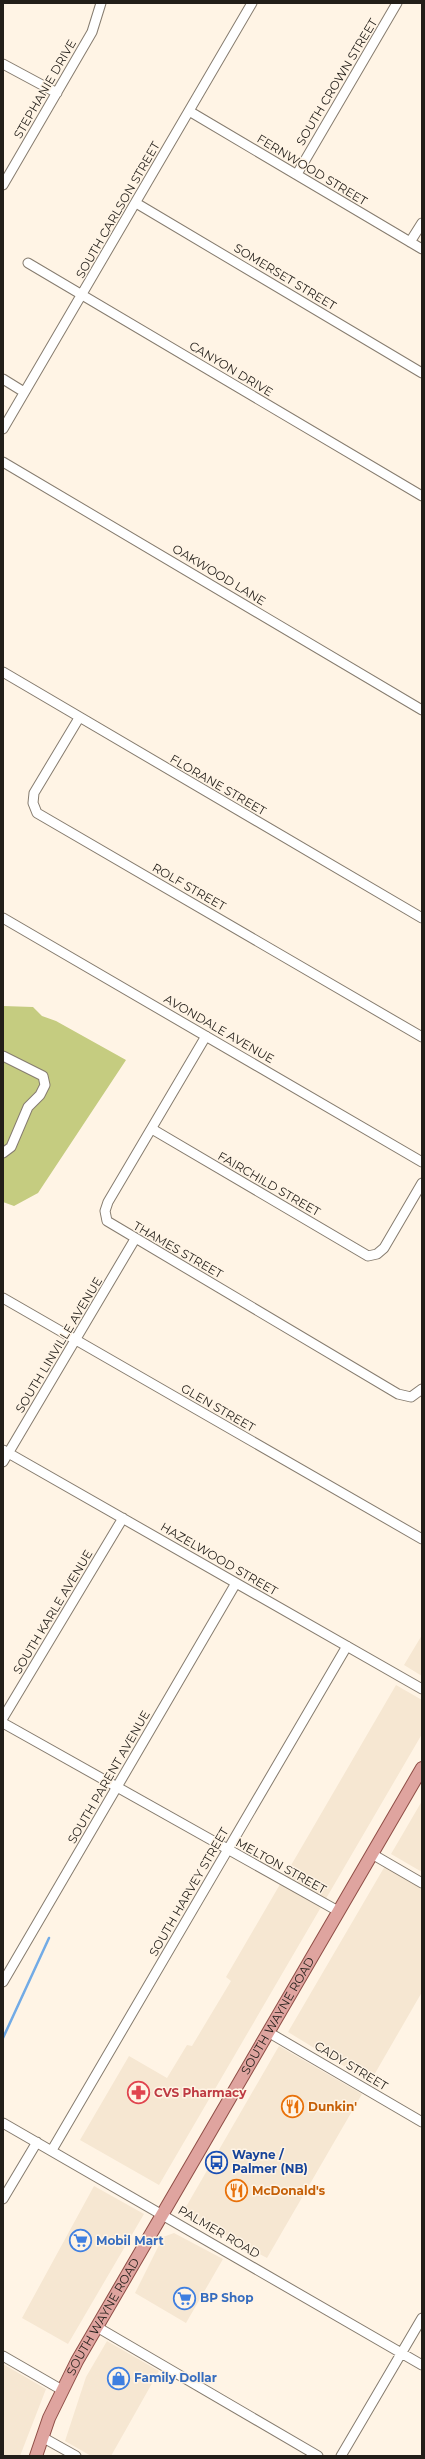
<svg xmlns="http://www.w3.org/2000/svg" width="425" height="2459" font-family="Montserrat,sans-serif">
  <rect width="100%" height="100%" fill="#fff4e5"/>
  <path fill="#f6e7d2" d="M422 1635V1676L404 1665Z
    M396 1685 422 1700V1734L159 2185 80 2140 129 2056 167 2078 187 2045 192 2046 231 1981 226 1977Z
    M422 1801V1872L391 1854Z
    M385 1866 422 1887V1992L370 2082 288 2032Z
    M279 2046 362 2094 267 2258 183 2212Z
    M94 2186 144 2214 68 2344 22 2318Z
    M174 2233 223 2259 186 2323 135 2293 163 2237Z
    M107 2341 159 2371 111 2456H91L65 2441 86 2377Z
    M3 2364 46 2389 20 2456H3Z"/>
  <path fill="#c5cc80" d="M3 1006 33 1007 42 1016 56 1021 126 1060 38 1193 14 1206 3 1202Z"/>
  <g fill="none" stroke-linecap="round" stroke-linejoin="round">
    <path stroke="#72abe6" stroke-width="2.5" d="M3 2038 49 1938"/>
    <defs>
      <path id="minor" d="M3 64 57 93
        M189 111 422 249
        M297 174 397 3
        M3 185 92 32 101 3
        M136 203 422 373
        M410 242 422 223
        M28 263 422 496
        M3 379 24 392
        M3 429 252 3
        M3 462 422 710
        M3 672 422 918
        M79 718 34 793 33 803 37 813 422 1037
        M3 918 422 1162
        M206 1036 108 1202 105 1211 107 1221 398 1394 411 1397 422 1389
        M3 1056 43 1076 45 1085 40 1095 28 1107 11 1147 3 1153
        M152 1129 368 1256 377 1254 384 1248 422 1183
        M3 1298 422 1539
        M3 1450 422 1689
        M3 1462 135 1239
        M3 1718 123 1518
        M3 1723 338 1911
        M372 1854 422 1883
        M3 1982 236 1583
        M268 2032 422 2122
        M3 2123 422 2365
        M52 2150 347 1646
        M3 2199 37 2142
        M97 2327 318 2456
        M3 2356 62 2390
        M42 2437 76 2456
        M341 2456 422 2318"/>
      <g id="major">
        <path id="s1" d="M36 2456 49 2418 77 2361 422 1768"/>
      </g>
    </defs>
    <use href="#minor" stroke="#867c6f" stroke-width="11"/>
    <use href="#major" stroke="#8f4e46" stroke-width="14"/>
    <use href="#minor" stroke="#fff" stroke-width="9"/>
    <use href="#major" stroke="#dfa49f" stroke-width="12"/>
  </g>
  <defs>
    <symbol id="pharmacy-ring" viewBox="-11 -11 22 22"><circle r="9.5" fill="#fff4e5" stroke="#e0444e" stroke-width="1.5"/><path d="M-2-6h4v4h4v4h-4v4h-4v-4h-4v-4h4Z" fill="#e0444e"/></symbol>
    <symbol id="restaurant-ring" viewBox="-11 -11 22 22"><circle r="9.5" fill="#fff4e5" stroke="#e8710a" stroke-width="1.5"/><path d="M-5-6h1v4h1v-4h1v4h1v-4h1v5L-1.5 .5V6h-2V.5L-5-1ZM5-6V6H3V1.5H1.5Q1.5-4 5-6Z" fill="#e8710a"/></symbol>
    <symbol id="bus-ring" viewBox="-11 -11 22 22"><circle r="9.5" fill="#fff4e5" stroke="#1a4fb4" stroke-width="1.5"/><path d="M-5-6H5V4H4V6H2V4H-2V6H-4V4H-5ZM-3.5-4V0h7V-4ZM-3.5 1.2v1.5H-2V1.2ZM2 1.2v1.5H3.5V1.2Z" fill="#1a4fb4"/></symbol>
    <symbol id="supermarket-ring" viewBox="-11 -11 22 22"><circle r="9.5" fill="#fff4e5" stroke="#3f7fe0" stroke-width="1.5"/><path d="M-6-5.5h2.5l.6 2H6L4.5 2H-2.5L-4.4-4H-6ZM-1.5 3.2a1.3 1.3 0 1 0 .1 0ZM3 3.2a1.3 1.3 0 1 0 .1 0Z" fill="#3f7fe0"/></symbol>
    <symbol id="shop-ring" viewBox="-11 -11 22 22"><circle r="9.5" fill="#fff4e5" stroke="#3f7fe0" stroke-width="1.5"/><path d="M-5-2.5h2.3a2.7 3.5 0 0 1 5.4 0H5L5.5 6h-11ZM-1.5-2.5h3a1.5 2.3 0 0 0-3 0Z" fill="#3f7fe0"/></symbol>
  </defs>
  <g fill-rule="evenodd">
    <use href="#pharmacy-ring" x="126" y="2080" width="25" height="25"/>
    <use href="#restaurant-ring" x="280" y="2094" width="25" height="25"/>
    <use href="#bus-ring" x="204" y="2150" width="25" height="25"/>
    <use href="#restaurant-ring" x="224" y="2178" width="25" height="25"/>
    <use href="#supermarket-ring" x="68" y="2228" width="25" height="25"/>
    <use href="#supermarket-ring" x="172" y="2286" width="25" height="25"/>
    <use href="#shop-ring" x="106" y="2366" width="25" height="25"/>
  </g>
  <g text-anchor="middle" stroke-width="3" stroke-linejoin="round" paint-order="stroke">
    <g font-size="12" fill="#221e19" stroke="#fff4e5">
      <text transform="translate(337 82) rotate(-59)" y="4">SOUTH CROWN STREET</text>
      <text transform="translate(45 89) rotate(-60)" y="4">STEPHANIE DRIVE</text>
      <text transform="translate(312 170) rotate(31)" y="4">FERNWOOD STREET</text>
      <text transform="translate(118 210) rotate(-60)" y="4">SOUTH CARLSON STREET</text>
      <text transform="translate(285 277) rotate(31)" y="4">SOMERSET STREET</text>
      <text transform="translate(231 369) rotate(31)" y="4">CANYON DRIVE</text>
      <text transform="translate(219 575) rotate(31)" y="4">OAKWOOD LANE</text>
      <text transform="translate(218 785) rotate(30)" y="4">FLORANE STREET</text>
      <text transform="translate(189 887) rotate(30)" y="4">ROLF STREET</text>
      <text transform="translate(219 1029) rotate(30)" y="4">AVONDALE AVENUE</text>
      <text transform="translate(269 1184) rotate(30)" y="4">FAIRCHILD STREET</text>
      <text transform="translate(178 1250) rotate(30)" y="4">THAMES STREET</text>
      <text transform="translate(59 1345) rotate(-59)" y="4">SOUTH LINVILLE AVENUE</text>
      <text transform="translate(218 1408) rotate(30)" y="4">GLEN STREET</text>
      <text transform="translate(219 1559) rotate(30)" y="4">HAZELWOOD STREET</text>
      <text transform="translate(53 1612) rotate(-59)" y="4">SOUTH KARLE AVENUE</text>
      <text transform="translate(109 1777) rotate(-60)" y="4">SOUTH PARENT AVENUE</text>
      <text transform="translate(281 1866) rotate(29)" y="4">MELTON STREET</text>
      <text transform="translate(189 1892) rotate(-60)" y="4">SOUTH HARVEY STREET</text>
      <text dy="4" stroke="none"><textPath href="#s1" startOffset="503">SOUTH WAYNE ROAD</textPath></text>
      <text transform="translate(351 2066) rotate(31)" y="4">CADY STREET</text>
      <text transform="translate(219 2232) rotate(30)" y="4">PALMER ROAD</text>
      <text dy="4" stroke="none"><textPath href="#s1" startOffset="155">SOUTH WAYNE ROAD</textPath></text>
    </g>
    <g font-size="12" font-weight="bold" fill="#be3a42" stroke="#fff4e5" text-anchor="start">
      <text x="154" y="2097">CVS Pharmacy</text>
    </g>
    <g font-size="12" font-weight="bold" fill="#c56008" stroke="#fff4e5" text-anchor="start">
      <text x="308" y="2111">Dunkin'</text>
      <text x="252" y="2195">McDonald's</text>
    </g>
    <g font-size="12" font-weight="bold" fill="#164399" stroke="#fff4e5" text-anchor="start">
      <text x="232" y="2159">Wayne /<tspan x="232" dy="14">Palmer (NB)</tspan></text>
    </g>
    <g font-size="12" font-weight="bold" fill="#366cbe" stroke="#fff4e5" text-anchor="start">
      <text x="96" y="2245">Mobil Mart</text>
      <text x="200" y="2302">BP Shop</text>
      <text x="134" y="2382">Family Dollar</text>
    </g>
  </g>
  <rect width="425" height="2459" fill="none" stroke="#221e19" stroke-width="8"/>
</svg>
